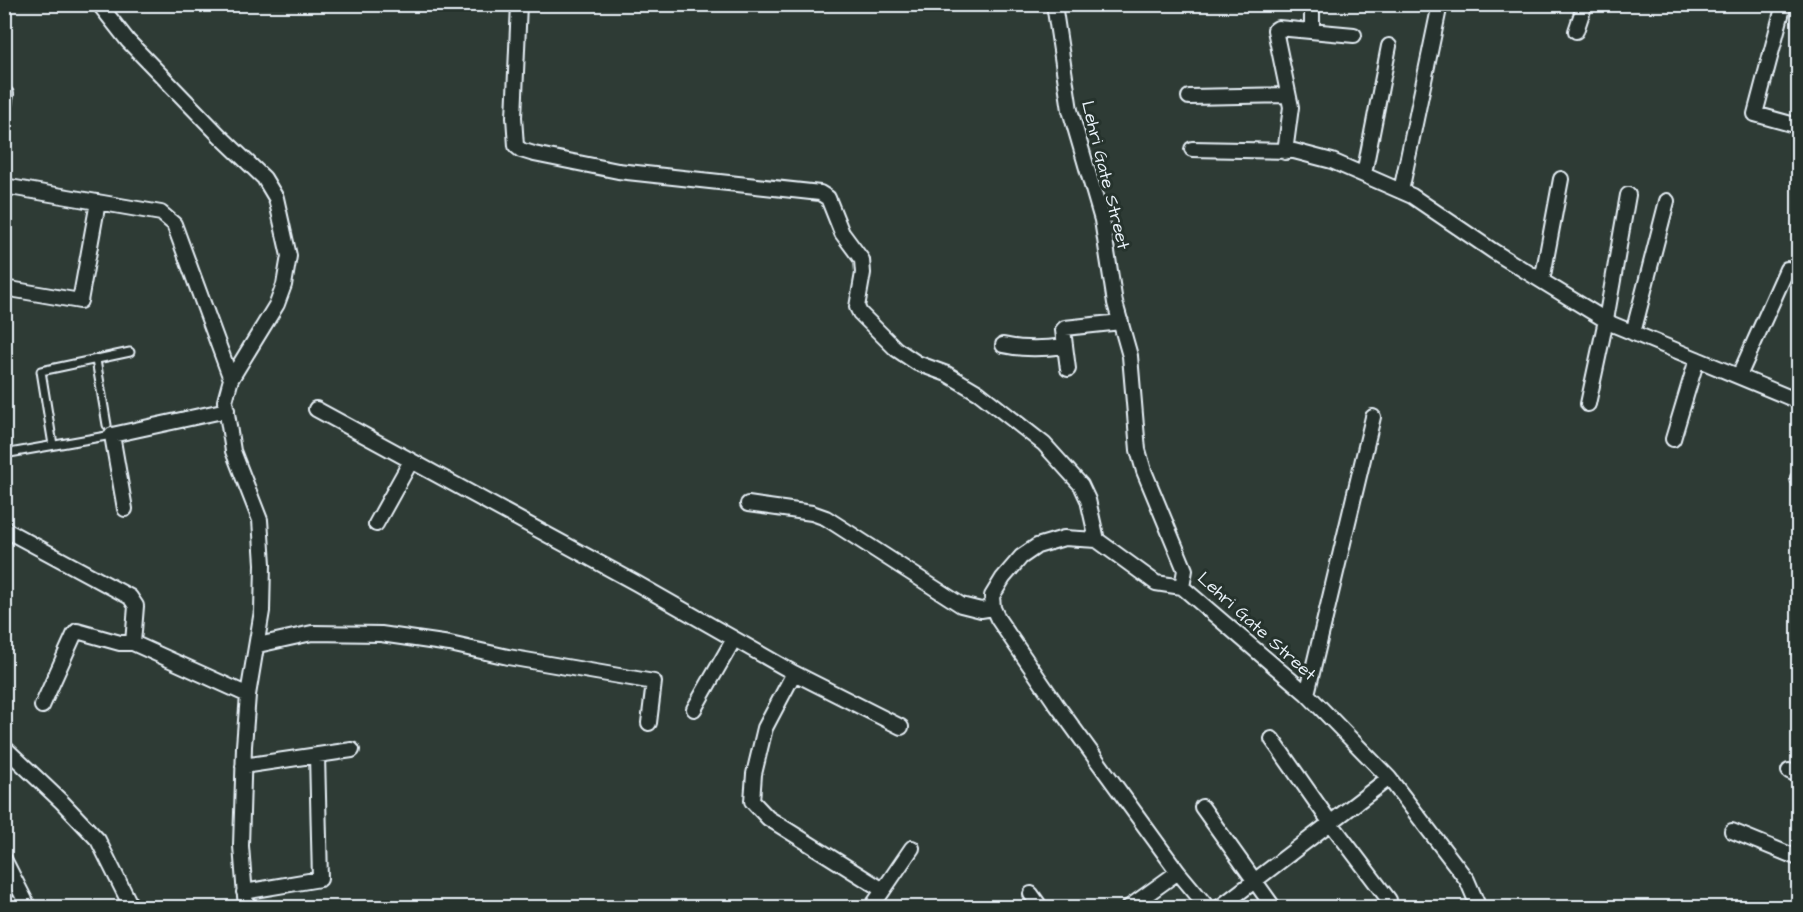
<svg xmlns="http://www.w3.org/2000/svg" width="1803" height="912" font-family="'Architects Daughter',sans-serif">
  <rect width="100%" height="100%" fill="#2e3b35"/>
  <filter id="ink" filterUnits="userSpaceOnUse"><feTurbulence type="fractalNoise" baseFrequency=".0167" numOctaves="2"/><feDisplacementMap in="SourceGraphic" scale="12" xChannelSelector="R" yChannelSelector="G"/><feConvolveMatrix kernelMatrix="1 2 1 2 8 2 1 2 1" color-interpolation-filters="sRGB"/></filter>
  <g filter="url(#ink)">
    <g fill="none" stroke-linecap="round" stroke-linejoin="round">
      <defs>
        <path id="lane" d="M96 360 107 425
          M53 445 41 371 130 352
          M4 454 112 435"/>
        <path id="street" d="M99 4 128 41 219 135 264 178 276 198 289 256 284 285 277 304 231 379 225 401 233 451 260 520 263 564 262 611 248 695 244 746 241 846 246 908
          M519 4 514 117 516 146 521 150 534 154 618 171 820 193 828 198 842 233 862 260 863 273 857 307 860 313 896 349 917 363 947 374 979 393 1044 444 1081 485 1088 500 1097 540
          M1054 4 1070 110 1102 220 1115 303 1130 356 1138 450 1144 471 1185 570 1182 587 1307 694 1389 778 1467 880 1479 908
          M1784 4 1755 114 1798 126
          M1312 31V4
          M1576 31 1585 4
          M1189 97 1288 95
          M4 106 6 94
          M1192 149 1294 151 1332 161 1412 196 1493 251 1612 324 1798 401
          M1285 152 1291 107 1275 30 1278 28 1354 35
          M1364 174 1389 46
          M4 186 161 213 174 224 231 379
          M1401 191 1440 4
          M1542 281 1561 179
          M4 288 80 301 98 202
          M1633 333 1667 201
          M1003 345C1024 350 1043 349 1065 346
          M1068 369 1063 330 1065 328 1121 322
          M1739 376 1787 269
          M1588 404 1606 320 1628 195
          M316 409 636 583 794 673 901 727
          M1673 439 1697 359
          M1798 479V478
          M748 504 812 513 826 518 961 605 981 610 993 608
          M125 509 112 435 227 410
          M376 524 411 461
          M4 529 130 597 136 606 133 643 248 695
          M1182 587 1156 583 1097 540 1064 538 1037 546 1021 557 1003 578 992 596 993 608 998 619 1056 704 1178 872 1208 908
          M258 645 312 633 381 634 450 644 508 657 654 682 649 723
          M794 673 765 728 754 774 752 801 768 818 883 890
          M1307 694 1373 417
          M42 706 74 635 77 631 120 643H133
          M694 709 734 639
          M1272 739 1330 822 1389 900
          M4 747 62 802 98 840 132 908
          M243 766 352 750
          M1789 771 1798 775
          M1202 807 1274 908
          M1732 831 1798 858
          M4 859 29 908
          M244 892 320 879 317 755
          M1031 894 1041 908
          M4 900 18 908
          M871 908 912 848
          M1128 908 1178 872
          M1219 908 1389 778"/>
      </defs>
      <use href="#lane" stroke="#e8f1f8" stroke-width="11"/>
      <use href="#street" stroke="#e8f1f8" stroke-width="18"/>
      <use href="#lane" stroke="#26332d" stroke-width="7"/>
      <use href="#street" stroke="#26332d" stroke-width="14"/>
    </g>
  </g>
  <g text-anchor="middle" stroke-width="6" stroke-linejoin="round" paint-order="stroke">
    <g font-size="18" fill="#e8f1f8" stroke="#26332d">
      <text transform="translate(1106 175) rotate(76)" y="6">Lehri Gate Street</text>
      <text transform="translate(1257 626) rotate(42)" y="6">Lehri Gate Street</text>
    </g>
  </g>
  <rect width="1803" height="912" fill="none" stroke="#26332d" stroke-width="24"/>
  <rect x="12" y="12" width="1779" height="888" fill="none" stroke="#e8f1f8" stroke-width="2" filter="url(#ink)"/>
</svg>
